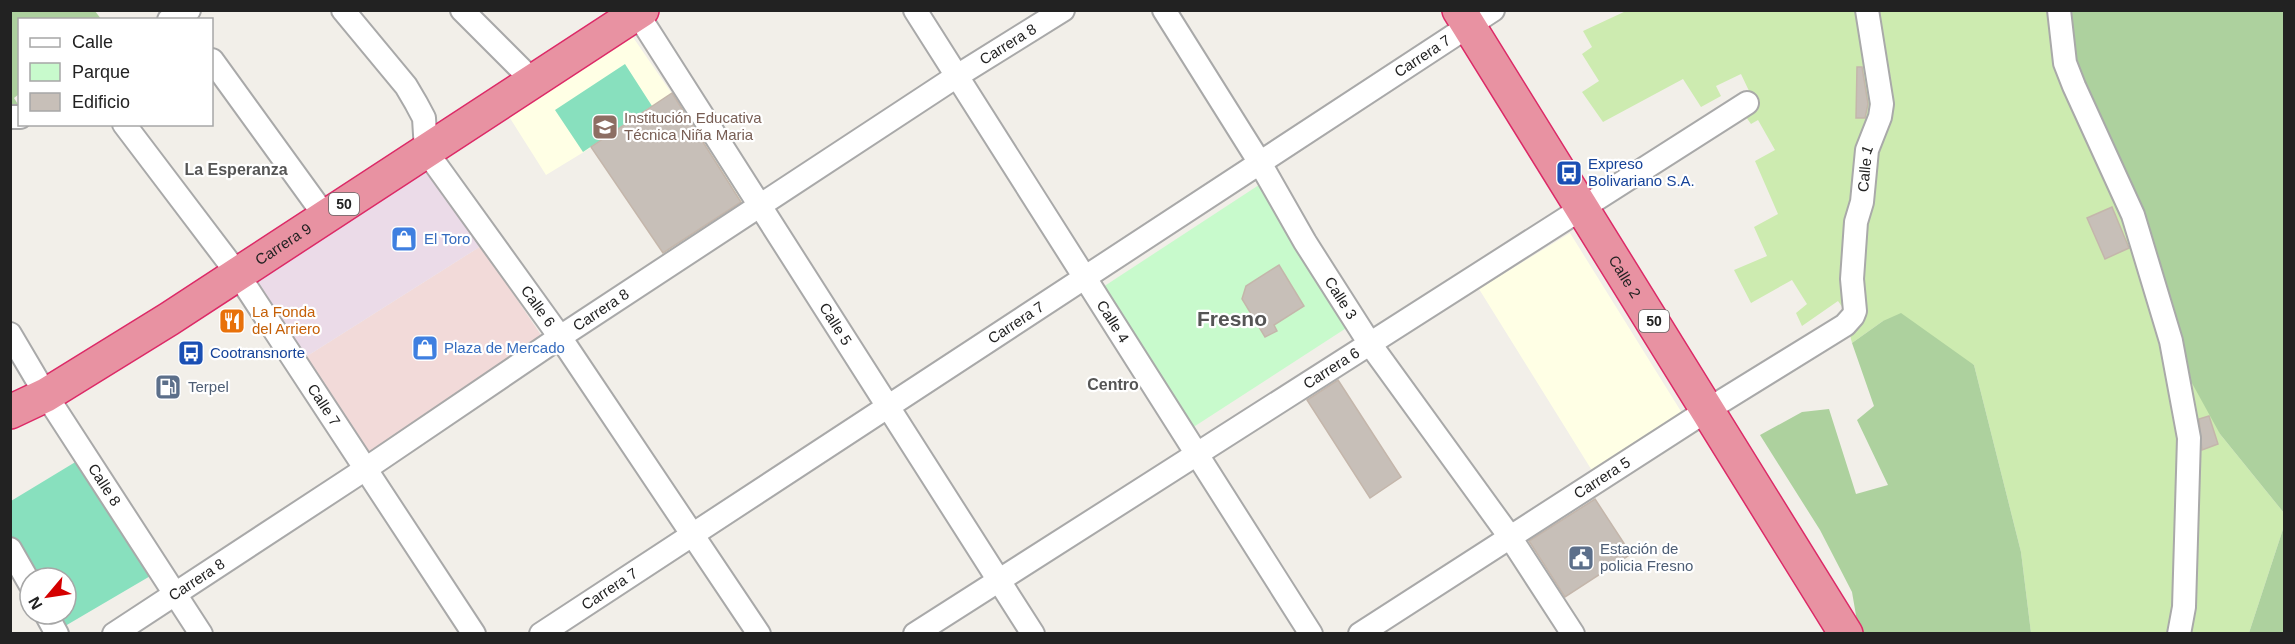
<svg xmlns="http://www.w3.org/2000/svg" width="2295" height="644" font-family="Helvetica,sans-serif">
  <rect width="100%" height="100%" fill="#f2efe9"/>
  <path fill="#f2dad9" d="M481 246 543 338 369 462 304 358Z"/>
  <path fill="#ebdbe8" d="M431 167 481 246 304 358 254 279Z"/>
  <path fill="#ffffe5" d="M628 30 750 207 667 260 592 147 546 175 503 107Z
    M1570 233 1687 421 1596 477 1479 289Z"/>
  <path fill="#cdebb0" d="M1626 11H2069L2220 434 2284 513V526L2249 633H2031L2021 552 1974 365 1883 321 1852 343 1849 331 1850 318 1838 301 1802 326 1796 313 1807 304 1792 280 1751 303 1734 270 1767 256 1754 227 1778 214 1755 161 1775 150 1758 120 1751 124 1746 117 1758 110 1741 74 1716 86 1721 96 1701 107 1683 79 1603 122 1582 92 1599 81 1582 54 1592 47 1583 31Z"/>
  <path fill="#add19e" d="M11 11H95L101 19 20 20 19 94 14 98 19 106 11 108Z
    M2069 11H2284V513L2220 434 2182 365 2075 82Z
    M1901 313 1974 365 2021 552 2031 633H1859L1852 592 1820 530 1760 435 1802 412 1829 409 1856 494 1888 485 1857 420 1874 406 1852 343 1883 321Z
    M2284 526V633H2249Z"/>
  <path fill="#c8facc" d="M1265 181 1351 325 1192 428 1103 287Z"/>
  <path fill="#88e0be" d="M625 64 652 106 583 152 555 110Z
    M82 458 152 575 60 629 51 614H66V578H30L11 543V501Z"/>
  <path fill="#c7bfb8" stroke="#c4b6ab" stroke-width="1.5" d="M1857 67H1862L1868 104 1865 118H1856Z
    M672 93 741 202 663 253 591 147Z
    M2112 207 2129 248 2105 259 2087 218Z
    M1279 265 1304 306 1274 325 1277 331 1265 337 1242 299 1246 286Z
    M1338 380 1401 477 1370 498 1307 400Z
    M2209 416 2218 444 2202 450 2199 419Z
    M1595 499 1631 554 1565 597 1529 541Z"/>
  <g fill="none" stroke-linecap="round" stroke-linejoin="round">
    <defs>
      <g id="minor">
        <path id="s1" d="M343 10 406 86 416 103 424 118 426 151 560 337 759 634"/>
        <path d="M462 10 533 81"/>
        <path id="s2" d="M915 10 1311 634"/>
        <path id="s3" d="M1164 10 1260 163 1305 242 1370 344 1510 537 1573 634"/>
        <path d="M2059 10 2065 63 2074 86 2133 215 2171 341 2189 438 2184 607 2179 634"/>
        <path id="s4" d="M637 13 1033 634"/>
        <path d="M169 20 189 10"/>
        <path d="M212 60 325 216"/>
        <path d="M10 117H20"/>
        <path id="s5" d="M124 124 237 273 474 634"/>
        <path id="s6" d="M10 334 46 395 201 634"/>
        <path d="M10 549 30 584"/>
        <path d="M46 614 57 634"/>
        <path id="s7" d="M114 634 367 468 560 337 957 76 1063 10"/>
        <path id="s8" d="M541 634 1493 10"/>
        <path id="s9" d="M915 634 1747 103"/>
        <path id="s10" d="M1360 634 1709 409 1845 325 1853 316 1855 311 1852 279 1856 222 1862 202 1867 150 1880 117 1882 104 1867 10"/>
      </g>
      <g id="highway">
        <path id="s11" d="M1459 10 1846 634"/>
        <path id="s12" d="M10 412 46 395 169 319 642 10"/>
      </g>
    </defs>
    <use href="#minor" stroke="#a9a9a9" stroke-width="26"/>
    <use href="#highway" stroke="#dc2a67" stroke-width="36"/>
    <use href="#minor" stroke="#fff" stroke-width="22"/>
    <use href="#highway" stroke="#e892a2" stroke-width="33"/>
  </g>
  <defs>
    <symbol id="school-square" viewBox="-11 -11 22 22"><rect x="-9" y="-9" width="18" height="18" rx="4" fill="#8d6e63" stroke="#fff"/><path d="M0-5L7-2L0 1L-7-2ZM-4 1L0 2.5L4 1V4Q0 6-4 4Z" fill="#fff"/></symbol>
    <symbol id="bus-square" viewBox="-11 -11 22 22"><rect x="-9" y="-9" width="18" height="18" rx="4" fill="#1a4fb4" stroke="#fff"/><path d="M-5-6H5V4H4V6H2V4H-2V6H-4V4H-5ZM-3.5-4V0h7V-4ZM-3.5 1.2v1.5H-2V1.2ZM2 1.2v1.5H3.5V1.2Z" fill="#fff"/></symbol>
    <symbol id="shop-square" viewBox="-11 -11 22 22"><rect x="-9" y="-9" width="18" height="18" rx="4" fill="#3f7fe0" stroke="#fff"/><path d="M-5-2.5h2.3a2.7 3.5 0 0 1 5.4 0H5L5.5 6h-11ZM-1.5-2.5h3a1.5 2.3 0 0 0-3 0Z" fill="#fff"/></symbol>
    <symbol id="restaurant-square" viewBox="-11 -11 22 22"><rect x="-9" y="-9" width="18" height="18" rx="4" fill="#e8710a" stroke="#fff"/><path d="M-5-6h1v4h1v-4h1v4h1v-4h1v5L-1.5 .5V6h-2V.5L-5-1ZM5-6V6H3V1.5H1.5Q1.5-4 5-6Z" fill="#fff"/></symbol>
    <symbol id="fuel-square" viewBox="-11 -11 22 22"><rect x="-9" y="-9" width="18" height="18" rx="4" fill="#5c6f8a" stroke="#fff"/><path d="M-5.5-6h7V0h2V4h1.3V-2.5L3-4.5l.8-.8L6-3V5H2.5V1h-1V6h-7ZM-4.2-4.7v3.2H.2V-4.7Z" fill="#fff"/></symbol>
    <symbol id="civic-square" viewBox="-11 -11 22 22"><rect x="-9" y="-9" width="18" height="18" rx="4" fill="#5c6f8a" stroke="#fff"/><path d="M-.6-6.5H3V-4.5H.6V-3L4-1V1h2V6H-6V1h2V-1L-.6-3ZM-1.2 2.5V6h2.4V2.5Z" fill="#fff"/></symbol>
  </defs>
  <g fill-rule="evenodd">
    <use href="#school-square" x="590" y="112" width="30" height="30"/>
    <use href="#bus-square" x="1554" y="158" width="30" height="30"/>
    <use href="#shop-square" x="389" y="224" width="30" height="30"/>
    <use href="#restaurant-square" x="217" y="306" width="30" height="30"/>
    <use href="#shop-square" x="410" y="333" width="30" height="30"/>
    <use href="#bus-square" x="176" y="338" width="30" height="30"/>
    <use href="#fuel-square" x="153" y="372" width="30" height="30"/>
    <use href="#civic-square" x="1566" y="543" width="30" height="30"/>
  </g>
  <g text-anchor="middle" stroke-width="4.5" stroke-linejoin="round" paint-order="stroke">
    <g fill="#fff" stroke="#646464" stroke-width="1.5">
      <rect x="329" y="193" width="30" height="22" rx="4.5"/>
      <rect x="1639" y="310" width="30" height="22" rx="4.5"/>
    </g>
    <g font-size="14" font-weight="bold" fill="#222">
      <text x="344" y="209">50</text>
      <text x="1654" y="326">50</text>
    </g>
    <g font-size="15" fill="#222" stroke="#fff">
      <text dy="5" stroke="none"><textPath href="#s7" startOffset="1071">Carrera 8</textPath></text>
      <text dy="5" stroke="none"><textPath href="#s8" startOffset="1054">Carrera 7</textPath></text>
      <text dy="5" stroke="none"><textPath href="#s10" startOffset="736">Calle 1</textPath></text>
      <text dy="5" stroke="none"><textPath href="#s12" startOffset="321">Carrera 9</textPath></text>
      <text dy="5" stroke="none"><textPath href="#s11" startOffset="314">Calle 2</textPath></text>
      <text dy="5" stroke="none"><textPath href="#s3" startOffset="338">Calle 3</textPath></text>
      <text dy="5" stroke="none"><textPath href="#s1" startOffset="360">Calle 6</textPath></text>
      <text dy="5" stroke="none"><textPath href="#s7" startOffset="585">Carrera 8</textPath></text>
      <text dy="5" stroke="none"><textPath href="#s8" startOffset="568">Carrera 7</textPath></text>
      <text dy="5" stroke="none"><textPath href="#s2" startOffset="369">Calle 4</textPath></text>
      <text dy="5" stroke="none"><textPath href="#s4" startOffset="369">Calle 5</textPath></text>
      <text dy="5" stroke="none"><textPath href="#s9" startOffset="494">Carrera 6</textPath></text>
      <text dy="5" stroke="none"><textPath href="#s5" startOffset="345">Calle 7</textPath></text>
      <text dy="5" stroke="none"><textPath href="#s10" startOffset="288">Carrera 5</textPath></text>
      <text dy="5" stroke="none"><textPath href="#s6" startOffset="178">Calle 8</textPath></text>
      <text dy="5" stroke="none"><textPath href="#s7" startOffset="99">Carrera 8</textPath></text>
      <text dy="5" stroke="none"><textPath href="#s8" startOffset="82">Carrera 7</textPath></text>
    </g>
    <g font-size="15" fill="#785e54" stroke="#fff" text-anchor="start">
      <text x="624" y="123">Institución Educativa<tspan x="624" dy="17">Técnica Niña Maria</tspan></text>
    </g>
    <g font-size="15" fill="#164399" stroke="#fff" text-anchor="start">
      <text x="1588" y="169">Expreso<tspan x="1588" dy="17">Bolivariano S.A.</tspan></text>
      <text x="210" y="358">Cootransnorte</text>
    </g>
    <g font-size="15" fill="#366cbe" stroke="#fff" text-anchor="start">
      <text x="424" y="244">El Toro</text>
      <text x="444" y="353">Plaza de Mercado</text>
    </g>
    <g font-size="15" fill="#c56008" stroke="#fff" text-anchor="start">
      <text x="252" y="317">La Fonda<tspan x="252" dy="17">del Arriero</tspan></text>
    </g>
    <g font-size="15" fill="#4e5e75" stroke="#fff" text-anchor="start">
      <text x="188" y="392">Terpel</text>
      <text x="1600" y="554">Estación de<tspan x="1600" dy="17">policia Fresno</tspan></text>
    </g>
    <g font-size="16" font-weight="bold" fill="#555" stroke="#fff">
      <text x="236" y="175">La Esperanza</text>
      <text x="1113" y="390">Centro</text>
    </g>
    <g font-size="21" font-weight="bold" fill="#555" stroke="#fff">
      <text x="1232" y="326">Fresno</text>
    </g>
  </g>
  <rect width="2295" height="644" fill="none" stroke="#222222" stroke-width="24"/>
  <rect x="18" y="18" width="195" height="108" fill="#ffffff" stroke="#a7a7a7" stroke-width="1.5"/>
  <rect x="30" y="38" width="30" height="9" fill="#ffffff" stroke="#a7a7a7" stroke-width="1.5"/>
  <text x="72" y="48" font-size="18" fill="#222222">Calle</text>
  <rect x="30" y="63" width="30" height="18" fill="#c8facc" stroke="#a7a7a7" stroke-width="1.5"/>
  <text x="72" y="78" font-size="18" fill="#222222">Parque</text>
  <rect x="30" y="93" width="30" height="18" fill="#c7bfb8" stroke="#a7a7a7" stroke-width="1.5"/>
  <text x="72" y="108" font-size="18" fill="#222222">Edificio</text>
  <g transform="translate(48 596) rotate(241)"><circle r="28" fill="#ffffff" stroke="#a7a7a7" stroke-width="1.5"/>
  <path d="M0-4.5L10 22L0 15L-10 22Z" fill="#d40000"/>
  <text y="-9" font-size="16" font-weight="bold" text-anchor="middle" fill="#222222">N</text>
  </g>
</svg>
